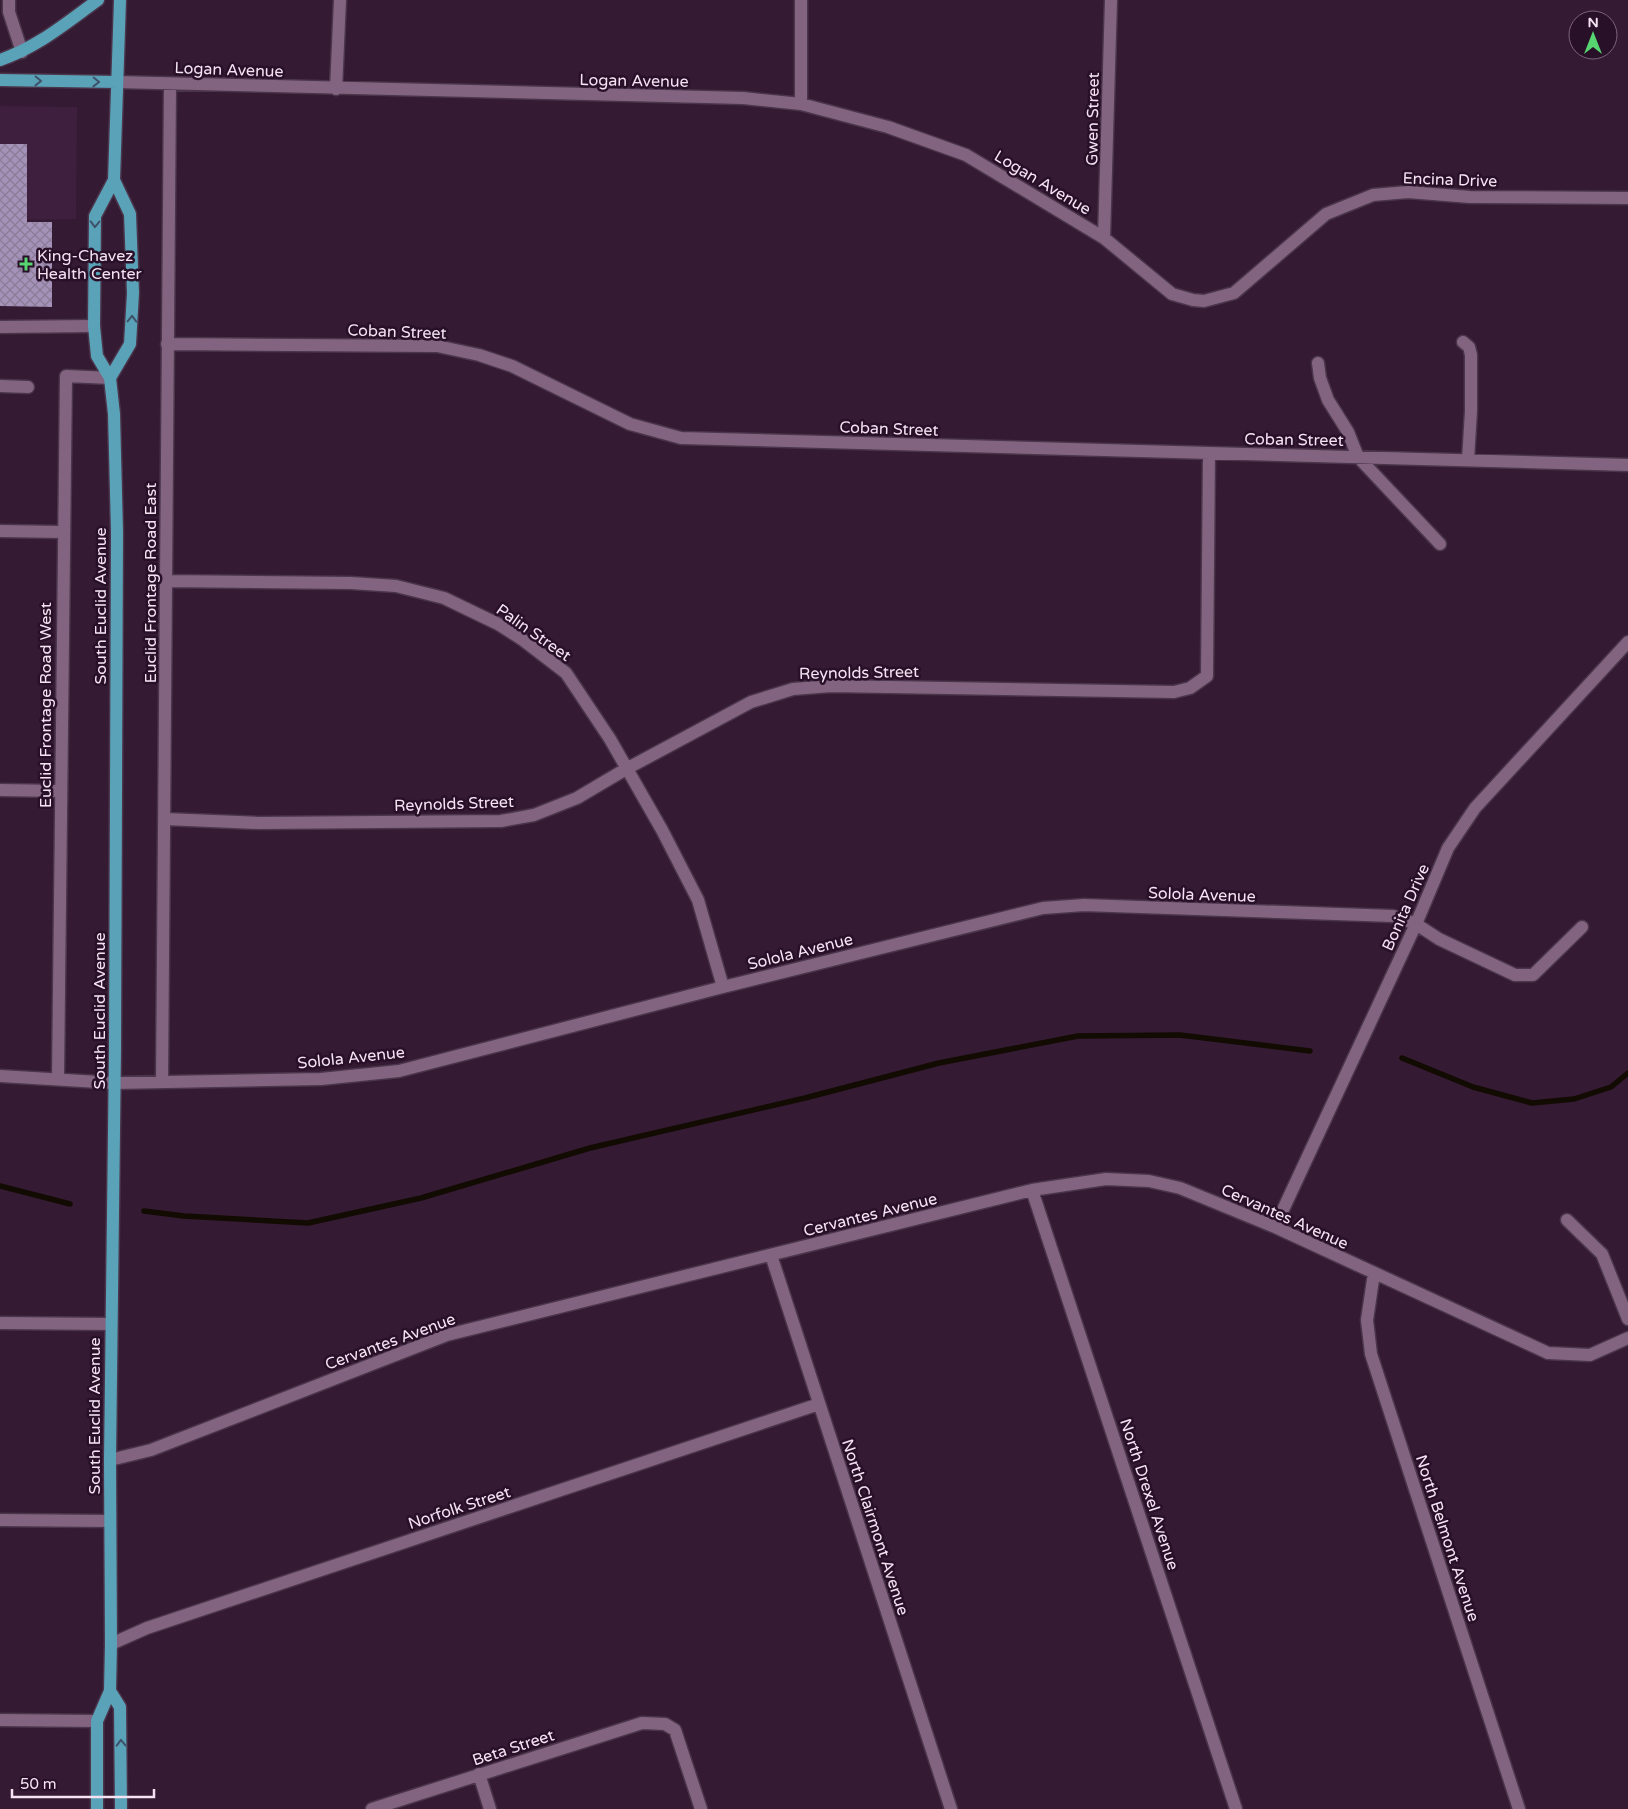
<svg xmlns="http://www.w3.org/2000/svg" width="1628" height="1809" font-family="'Varela Round',sans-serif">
  <defs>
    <pattern id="building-cross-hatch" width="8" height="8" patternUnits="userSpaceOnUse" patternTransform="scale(1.25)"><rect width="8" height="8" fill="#a592b8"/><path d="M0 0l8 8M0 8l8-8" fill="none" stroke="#8a7b97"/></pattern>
  </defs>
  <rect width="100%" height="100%" fill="#341a33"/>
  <path fill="#3f1f3e" d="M0 106 77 107 76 219 0 220Z"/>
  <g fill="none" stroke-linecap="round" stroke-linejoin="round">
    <path stroke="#120b01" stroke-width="5.5" d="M1402 1058 1473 1087 1532 1103 1574 1099 1611 1087 1628 1073
      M0 1186 70 1204
      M144 1211 184 1216 308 1223 421 1198 590 1148 805 1098 939 1063 1078 1036 1180 1035 1310 1051"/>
  </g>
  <path fill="url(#building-cross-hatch)" d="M0 144H27V222H52V307L0 306Z"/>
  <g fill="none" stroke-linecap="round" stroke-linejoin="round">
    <defs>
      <path id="minor" d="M9 0V12L22 52
        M801 0V104
        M117 82 743 98 801 104 888 127 966 155 1104 238 1172 294 1193 300 1204 301 1234 293 1326 214 1373 195 1408 192 1470 197 1628 198
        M336 89 340 0
        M1104 238 1111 0
        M0 327 94 326
        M1463 342 1469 347 1471 355V411L1468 460
        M167 344 437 346 479 355 512 366 630 424 681 438 1628 465
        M1318 363 1320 378 1328 400 1348 432 1358 457 1440 544
        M0 386 28 387
        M0 531 62 532
        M167 581 351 583 396 586 444 598 498 624 523 640 566 673 610 739 662 830 698 900 723 987
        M0 790 60 791
        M165 819 259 823 501 821 534 815 577 798 626 769 751 702 793 689 831 686 1174 692 1190 688 1207 676 1209 453
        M0 1076 115 1083 321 1079 399 1071 723 987 1043 908 1084 905 1393 916 1416 924 1439 939 1515 975H1533L1582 927
        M58 1078 66 376 110 378
        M162 1082 170 84
        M1032 1190 1236 1809
        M1567 1220 1602 1254 1628 1319
        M1275 1227 1416 924 1448 848 1475 808 1628 642
        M771 1255 951 1809
        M1374 1273 1367 1320 1371 1354 1519 1809
        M0 1323 111 1324
        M110 1460 151 1450 447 1335 1032 1190 1106 1179 1149 1181 1180 1188 1275 1227 1548 1353 1590 1355 1628 1338
        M0 1520 110 1521
        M111 1644 147 1628 819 1404
        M0 1720 97 1721
        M479 1774 490 1809
        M372 1809 642 1723 665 1724 675 1730 701 1809"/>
      <path id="major" d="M0 60C38 47 66 23 98 0
        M0 80 117 82
        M110 378 130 344 133 293 130 214 114 180
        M110 1691 120 1707 121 1809
        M97 1809V1721L110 1691 111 1644 110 1460 115 1049 117 532 114 414 110 378 97 356 94 326 95 216 114 180 120 0"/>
    </defs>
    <use href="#minor" stroke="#4a354b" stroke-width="15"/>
    <use href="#major" stroke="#4a354b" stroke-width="15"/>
    <use href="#minor" stroke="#826481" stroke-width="12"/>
    <use href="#major" stroke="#59a2b8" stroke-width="12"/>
  </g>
  <defs><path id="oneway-chevron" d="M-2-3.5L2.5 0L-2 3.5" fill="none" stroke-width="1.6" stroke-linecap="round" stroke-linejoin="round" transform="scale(1.25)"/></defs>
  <g stroke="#3f5269">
    <use href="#oneway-chevron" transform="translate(38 81) rotate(1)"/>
    <use href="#oneway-chevron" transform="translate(96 82) rotate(1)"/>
    <use href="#oneway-chevron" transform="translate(95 224) rotate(91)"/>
    <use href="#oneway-chevron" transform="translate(132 319) rotate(-88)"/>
    <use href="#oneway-chevron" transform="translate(121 1743) rotate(-91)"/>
  </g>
  <path fill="#57d570" stroke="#291029" stroke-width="2" d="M23.5 256.5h5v5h5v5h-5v5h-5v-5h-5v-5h5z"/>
  <g text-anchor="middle" stroke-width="5" stroke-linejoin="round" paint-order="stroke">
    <g font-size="16" fill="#f5e3f4" stroke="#291029">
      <text transform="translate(229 69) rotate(2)" y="6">Logan Avenue</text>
      <text transform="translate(634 80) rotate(1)" y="6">Logan Avenue</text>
      <text transform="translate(1092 119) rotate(-89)" y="6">Gwen Street</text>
      <text transform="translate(1450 179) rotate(2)" y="6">Encina Drive</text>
      <text transform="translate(1043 182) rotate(31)" y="6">Logan Avenue</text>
      <text transform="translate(397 331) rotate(2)" y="6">Coban Street</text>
      <text transform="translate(889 428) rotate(2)" y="6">Coban Street</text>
      <text transform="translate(1294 439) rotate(1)" y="6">Coban Street</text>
      <text transform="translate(150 583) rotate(-90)" y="6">Euclid Frontage Road East</text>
      <text transform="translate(100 606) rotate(-90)" y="6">South Euclid Avenue</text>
      <text transform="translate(534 632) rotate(35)" y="6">Palin Street</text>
      <text transform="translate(859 672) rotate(-1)" y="6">Reynolds Street</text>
      <text transform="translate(45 705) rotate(-90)" y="6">Euclid Frontage Road West</text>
      <text transform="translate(454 803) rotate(-2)" y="6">Reynolds Street</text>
      <text transform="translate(1202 894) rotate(2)" y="6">Solola Avenue</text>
      <text transform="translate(1405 907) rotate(-66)" y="6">Bonita Drive</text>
      <text transform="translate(800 951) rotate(-14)" y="6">Solola Avenue</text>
      <text transform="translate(99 1011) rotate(-90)" y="6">South Euclid Avenue</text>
      <text transform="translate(351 1057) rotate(-6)" y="6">Solola Avenue</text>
      <text transform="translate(870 1214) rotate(-14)" y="6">Cervantes Avenue</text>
      <text transform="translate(1285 1216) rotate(24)" y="6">Cervantes Avenue</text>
      <text transform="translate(390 1341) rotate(-20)" y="6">Cervantes Avenue</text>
      <text transform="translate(94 1416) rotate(-90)" y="6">South Euclid Avenue</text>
      <text transform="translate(1150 1494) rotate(72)" y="6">North Drexel Avenue</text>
      <text transform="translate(459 1507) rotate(-18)" y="6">Norfolk Street</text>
      <text transform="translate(876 1527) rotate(72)" y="6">North Clairmont Avenue</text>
      <text transform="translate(1448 1538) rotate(72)" y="6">North Belmont Avenue</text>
      <text transform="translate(513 1747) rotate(-18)" y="6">Beta Street</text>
    </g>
    <g font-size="16" fill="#f5e3f4" stroke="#291029" text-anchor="start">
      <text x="37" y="261">King-Chavez<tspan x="37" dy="18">Health Center</tspan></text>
    </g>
  </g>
  <g transform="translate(1593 35)"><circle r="24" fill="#291029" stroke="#7b647a"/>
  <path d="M0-4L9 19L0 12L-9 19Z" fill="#57d570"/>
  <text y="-8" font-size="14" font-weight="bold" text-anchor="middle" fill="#f5e3f4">N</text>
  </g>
  <path d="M12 1789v8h142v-8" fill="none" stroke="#f5e3f4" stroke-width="2.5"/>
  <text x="20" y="1789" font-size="15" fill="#f5e3f4" stroke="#291029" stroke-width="4" paint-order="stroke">50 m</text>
</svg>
